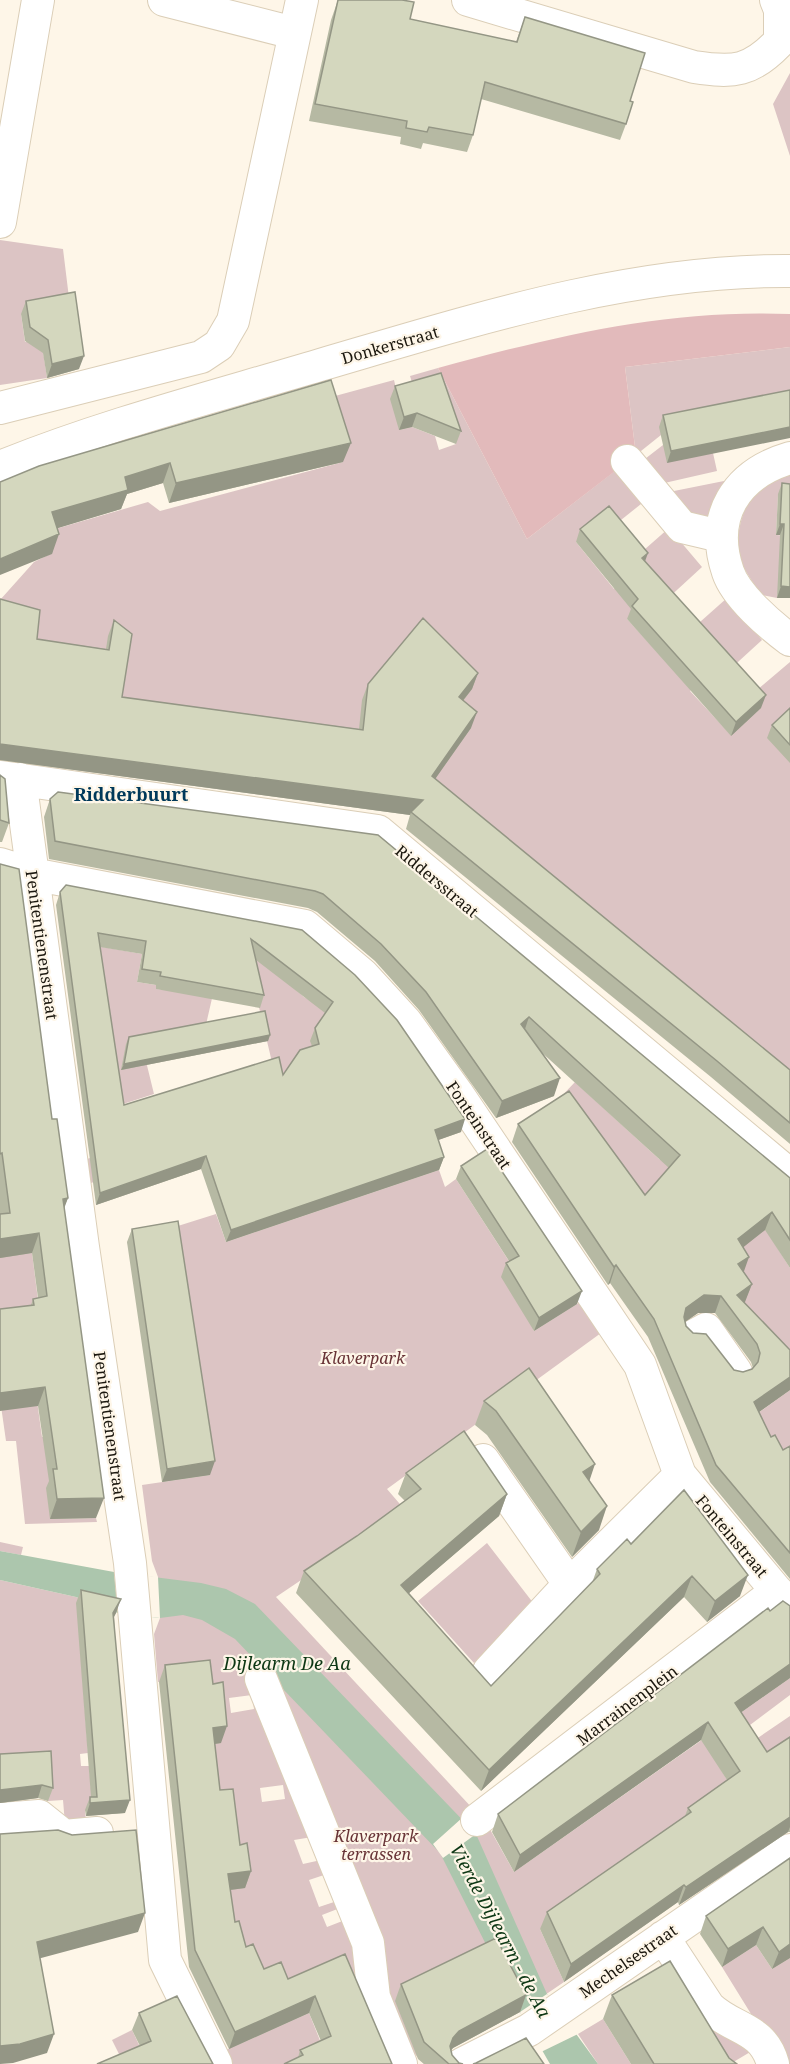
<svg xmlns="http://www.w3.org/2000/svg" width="790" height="2064" font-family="'Noto Serif',serif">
  <rect width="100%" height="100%" fill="#fef6e8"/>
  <path fill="#dcc4c4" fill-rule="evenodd" d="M790 73V156L773 104Z
    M0 240 63 249 70 306 21 314 25 342 36 341 43 351 47 378 0 385Z
    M790 347V402L661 435 636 455 625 367Z
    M438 368 527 539 620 467 646 500 611 528 576 542 614 589 636 557 669 528 702 567 665 601 627 619 670 666 691 630 727 598 762 640 727 672 719 663 690 691 731 735 750 696 790 662V1091L357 746 99 693 56 669 0 600 34 562 52 553 45 532 148 502 160 511 343 462 324 399 394 380 398 397 399 430 412 427 435 436 439 450 456 444 415 392 410 376Z
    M663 445 713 453 717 471 660 484 641 462Z
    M790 473V495H778L776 535 790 536 777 598 762 595C754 584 744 571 740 558 734 534 743 500 764 485 771 480 782 477 790 473Z
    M724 481 726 489 713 516 697 522 664 493Z
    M244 944 304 997 420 1067 91 1183 87 1159 280 1096Z
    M92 945 142 954 137 982 156 985V989L213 994 205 1029 141 1041 154 1094 123 1104Z
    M575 1082 659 1159 743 1211 766 1230 790 1268V1375L639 1213 557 1101Z
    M439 1170 445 1187 456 1179 514 1269 534 1331 580 1302 601 1333 387 1489 405 1510 276 1597 487 1824 514 1872 790 1678V1695L738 1734 746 1746 790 1716V1750L718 1765 743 1806 540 1929 564 1982 520 2012 490 1955 424 2064 339 1971 257 1986 222 1891 245 1887 214 1807 204 1677 158 1682 154 1634 160 1618 158 1577 152 1561 142 1485 210 1475 127 1242 216 1214 226 1242ZM252 1695 254 1709 231 1713 229 1698ZM283 1785 285 1799 262 1802 260 1788ZM312 1837 321 1860 303 1864 294 1840ZM327 1874 337 1901 319 1907 309 1880ZM340 1908 345 1920 327 1927 322 1915Z
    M0 1210 6 1256 32 1253 40 1316 37 1401 42 1437 55 1435 50 1488V1519L96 1518 97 1522 25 1524 16 1441H6L0 1399Z
    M790 1390V1500L740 1426Z
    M0 1542 23 1547 21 1555 0 1551Z
    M487 1543 534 1604 474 1663 418 1601Z
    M0 1580 76 1597 118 1613 77 1604 88 1753 80 1754 81 1766H89L93 1810 85 1811 86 1821 65 1824 63 1800 48 1801 0 1767Z
    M756 1945 772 1969 790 1958V2064H782L722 1967Z
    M695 2004 757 2048 730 2064Z
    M309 2013 325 2053 300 2064H233L226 2050Z
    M603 2019 631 2064H598L578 2034Z
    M132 2030 148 2064H124L112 2040Z"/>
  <path fill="#e2babb" d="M790 314V347L625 367 636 455 527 539 438 368C556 336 666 309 790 314Z"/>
  <path fill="#acc6ad" d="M0 1551 114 1572 201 1583 226 1589 255 1604 476 1834 547 1994 598 2064H550L520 2012 440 1853 235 1639 202 1620 183 1615 160 1618 118 1613 76 1597 0 1580Z"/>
  <path fill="#fef6e8" d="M114 1572 158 1577 160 1618 118 1613Z
    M462 1818 476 1834 443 1858 433 1844Z
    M547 1994 578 2034 541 2052 520 2012Z"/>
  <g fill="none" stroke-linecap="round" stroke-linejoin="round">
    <defs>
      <path id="minor" d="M164 0 294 33
        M468 0 694 67C734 73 751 72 780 41V10L776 0
        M0 222 38 0
        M0 408 201 357 219 345 233 321 302 0
        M790 458C736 474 709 516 728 572 736 596 770 625 790 640
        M627 461 682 527 720 536
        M0 467C104 425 213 397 320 365 474 320 628 270 790 271
        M1 777 378 831 790 1175
        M20 779 83 1247 130 1563 165 1960 216 2064
        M0 864 32 874 305 926 363 975 406 1022 457 1093 640 1365 680 1475 790 1607
        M695 1335 706 1329 736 1372
        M483 1460 570 1585
        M489 1671 562 1592 680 1475
        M261 1679 368 1943 374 1997 401 2064
        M0 1819 39 1816 64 1836 97 1833
        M477 1820 777 1591
        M663 1937 709 2007C733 2030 763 2027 773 2064
        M462 2064 529 2030 790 1850"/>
    </defs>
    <use href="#minor" stroke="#dbceb7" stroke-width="34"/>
    <use href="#minor" stroke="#fff" stroke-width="32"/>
  </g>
  <path fill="#b6b9a3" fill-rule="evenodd" d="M338 0 410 19 516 42 525 17 630 101 626 124 620 140 481 99 473 135 467 152 423 143 421 149 400 144 401 137 309 121 331 20Z
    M26 301 79 369 47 378 43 353 25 341 21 314Z
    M331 380 343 462 169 503 163 483 127 494 121 509 57 528 52 554 0 482Z
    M395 386 461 431 456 444 412 427 399 430 390 399Z
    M790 390 667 463 659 427 663 415Z
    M782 483 790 484V598H777L780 535H776L778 494Z
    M580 529 645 562 761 708 731 736 627 619 631 609 576 542Z
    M114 620 122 697 359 729 362 700 368 684 478 673 472 689 463 701 471 728 435 779 790 1070V1144L711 1077 406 829 410 815 0 760 37 639 106 649 108 636Z
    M790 708V763L767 738 772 725Z
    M0 775 9 823 2 842H0Z
    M50 799 378 835 790 1178V1268L765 1230 743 1247 744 1273 752 1284 744 1303 790 1350V1390L759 1412 771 1437 783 1450 790 1446V1579L710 1482 648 1337 610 1283 608 1285 512 1142 518 1124 645 1195 669 1168 539 1050 554 1096 496 1118 419 1010 375 961 317 912 308 908 49 859 44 817ZM698 1313H715L751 1362 753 1368 752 1369 743 1372 734 1370 686 1326 685 1322Z
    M0 864 68 1198 64 1207 96 1518 50 1519 46 1488 49 1481 38 1406 31 1305 33 1299 38 1298 32 1253 0 1258Z
    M60 892 302 930 461 1132 438 1140 444 1157 439 1170 226 1242 201 1169 96 1205 56 905ZM100 947 142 954 137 982 156 985V989L260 1008 264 995 256 960 325 1013 315 1028 310 1041 312 1046 283 1075 124 1105Z
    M270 1035 268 1041 121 1070 126 1044 129 1037Z
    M461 1166 577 1304 534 1331 501 1277 506 1263 509 1261 456 1179Z
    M132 1229 210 1475 162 1482 127 1242Z
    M484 1401 589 1481 599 1530 572 1557 487 1435 475 1425Z
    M406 1473 507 1494 499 1516 409 1593 491 1686 592 1583 597 1569 631 1544 740 1596 707 1622 684 1597 481 1791 296 1593 304 1571 357 1536 405 1501 398 1494Z
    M81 1590 116 1613 114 1617 125 1813 86 1816 85 1810 90 1797H91L76 1603Z
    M790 1606V1678L741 1712 767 1752 790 1737V1832H788L679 1905 678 1902 564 1982 540 1929 547 1912 685 1816 688 1808 727 1780 701 1740 514 1872 492 1832 498 1814 770 1611Z
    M165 1665 213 1684 221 1743 215 1744 220 1790 240 1845 251 1871 245 1888 230 1890 235 1922 246 1947 264 1969 288 1979 345 1954 392 2064 298 2058 300 2050 321 2041 309 2013 229 2049 189 1967 159 1682Z
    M0 1754 53 1788 48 1801 38 1798 0 1803Z
    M790 1858V1958L772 1969 756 1945 722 1967 700 1934 706 1916Z
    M401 1984 526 1995 520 2012 453 2048 451 2050 452 2055 459 2063 463 2064H424L418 2059 395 2001Z
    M612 1995 729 2058 737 2064H631L603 2019Z
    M139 2013 213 2064 140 2046 132 2030Z"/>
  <path fill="#949685" d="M84 356 79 369 47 378 52 364Z
    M417 413 412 427 399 430 404 417Z
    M790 427V438L667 463 671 451Z
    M351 443 343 462 169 503 176 483Z
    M170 463 163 483 127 494 121 509 45 532 52 512 125 477Z
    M780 524H784L780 535H776Z
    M59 534 52 554 0 575V559Z
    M648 553 643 567 642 558Z
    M781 586 790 587V598H777Z
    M478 673 472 689 453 713 459 697Z
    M766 695 761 708 731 736 736 722Z
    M477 712 471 728 426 792 432 776Z
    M0 744 423 800 411 812 410 815 0 760Z
    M529 1017 523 1035 521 1024Z
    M270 1035 268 1041 121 1070 124 1064Z
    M560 1078 554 1096 496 1118 502 1101Z
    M465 1119 461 1132 430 1143 435 1130Z
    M206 1156 201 1169 96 1205 100 1193Z
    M444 1157 439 1170 226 1242 231 1230Z
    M68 1198 61 1217 63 1199Z
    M772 1212 765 1230 731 1257 738 1239Z
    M39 1233 32 1253 0 1258V1239Z
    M749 1257 743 1274 738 1264Z
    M616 1265 610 1283 608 1285 614 1267Z
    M752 1284 745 1302 732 1311 737 1295Z
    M582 1291 577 1304 534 1331 539 1318Z
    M704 1295 721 1296 715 1313H698L679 1326 686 1308Z
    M790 1377V1390L748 1420 754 1402Z
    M45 1387 38 1406 0 1411V1393Z
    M215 1461 210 1475 162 1482 167 1469Z
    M595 1464 587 1488 583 1472Z
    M507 1494 499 1516 394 1606 401 1585Z
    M104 1498 96 1518 50 1519 57 1499Z
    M607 1506 599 1530 572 1557 581 1532Z
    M748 1575 740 1596 707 1622 715 1601Z
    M692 1576 684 1597 481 1791 489 1770Z
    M121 1599 116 1613 109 1626 113 1613Z
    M790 1664V1678L729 1721 735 1703Z
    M708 1722 701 1740 514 1872 520 1855Z
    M227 1726 221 1743 207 1745 213 1728Z
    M42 1785 38 1798 0 1803V1790Z
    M130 1800 125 1813 86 1816 90 1803Z
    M790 1817V1827L788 1832 679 1905 686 1887Z
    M251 1871 245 1888 222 1891 228 1874Z
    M684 1885 678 1902 564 1982 571 1964Z
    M145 1913 138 1932 30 1961 37 1942Z
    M763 1927 756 1945 722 1967 728 1949Z
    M790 1944V1958L772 1969 779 1952Z
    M526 1995 520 2012 453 2048 447 2055 453 2038 459 2031Z
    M315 1996 309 2013 229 2049 235 2032Z
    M54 2034 47 2053 13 2063 0 2064V2046Z"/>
  <path fill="#d4d7be" stroke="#949685" stroke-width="1.5" fill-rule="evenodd" d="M338 0H402L414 2 410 19 517 42 525 17 645 53 630 101 633 102 626 124 485 82 473 135 429 127 427 132 406 128 407 121 315 104Z
    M75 292 84 356 52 364 48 340 30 327 26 301Z
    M441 373 461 431 417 413 404 417 395 386Z
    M331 380 351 443 176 483 170 463 125 477 128 490 52 512 59 534 0 559V482L39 466Z
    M790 390V427L671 451 663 415Z
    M782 483 790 484V587L781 586 784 524H780Z
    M609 506 648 553 642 558 766 695 736 722 632 606 638 599 580 529Z
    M0 599 40 610 37 639 109 650 114 620 132 634 122 697 363 730 368 684 423 618 478 673 459 697 477 712 432 776 790 1070V1123L717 1061 411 812 423 800 0 744Z
    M790 708V745L772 725Z
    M0 775 5 779 9 823 0 820Z
    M58 792 378 835 790 1178V1240L772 1212 738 1239 749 1257 738 1264 752 1284 737 1295 790 1350V1377L754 1402 771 1437 775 1435 783 1450 790 1446V1553L716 1465 654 1319 616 1265 614 1267 518 1124 569 1091 645 1195 680 1155 529 1017 521 1024 560 1078 502 1101 426 992 381 944 323 894 315 891 55 841 50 799ZM704 1295 721 1296 757 1344 760 1353 758 1362 752 1369 743 1372 734 1370 706 1334 693 1333 686 1326 684 1317 686 1308Z
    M0 864 19 869 52 1119H57L68 1198 63 1199 104 1498 57 1499 53 1469H57L45 1387 0 1393V1309L34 1305 33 1299 47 1296 39 1233 0 1239V1214L10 1213 2 1153 0 1154Z
    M66 885 302 930 355 975 397 1020 465 1119 435 1130 444 1157 231 1230 206 1156 100 1193 60 892ZM98 933 146 941 142 969 161 972 160 976 264 995 251 939 333 1002 315 1028 319 1044 300 1050 283 1075 279 1057 124 1105Z
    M265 1011 270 1035 124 1064 129 1037Z
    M487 1149 582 1291 539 1318 506 1263 519 1256 461 1166Z
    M178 1221 215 1461 167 1469 132 1229Z
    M529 1368 595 1464 583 1472 607 1506 581 1532 496 1411 484 1401Z
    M464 1431 507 1494 401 1585 491 1686 600 1574 597 1569 627 1539 631 1544 684 1490 748 1575 715 1601 692 1576 489 1770 304 1571 357 1536 421 1489 406 1473Z
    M81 1590 121 1599 113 1613 130 1800 90 1803V1797H97Z
    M783 1601 790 1606V1664L735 1703 767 1752 790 1737V1817L686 1887 684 1885 571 1964 547 1912 691 1812 688 1808 740 1771 708 1722 520 1855 498 1814 768 1608 770 1611Z
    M210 1660 213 1684 223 1682 227 1726 213 1728 220 1790 233 1789 240 1845 247 1843 251 1871 228 1874 235 1922 239 1921 246 1947 253 1944 264 1969 281 1962 288 1979 345 1954 392 2064H284L303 2055 300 2050 331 2036 315 1996 235 2032 195 1950 165 1665Z
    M51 1751 53 1788 42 1785 0 1790V1754Z
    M58 1830 72 1835 136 1830 145 1913 37 1942 54 2034 20 2044 0 2046V1834Z
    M790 1858V1944L779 1952 763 1927 728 1949 706 1916Z
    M496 1938 526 1995 459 2031 453 2038 450 2046 452 2055 459 2063 463 2064H449L424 2042 401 1984Z
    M670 1961 729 2058 737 2064H654L612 1995Z
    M177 1996 213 2064H97L151 2041 139 2013Z
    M526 2038 544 2064H473L476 2063Z"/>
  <g text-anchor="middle" stroke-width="4.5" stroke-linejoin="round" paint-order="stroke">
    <g font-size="16" fill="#1b170e" stroke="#fef6e8">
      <text transform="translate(390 345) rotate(-16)" y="6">Donkerstraat</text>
      <text transform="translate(437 881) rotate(40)" y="6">Riddersstraat</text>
      <text transform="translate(42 945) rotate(82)" y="6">Penitentienenstraat</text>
      <text transform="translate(479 1125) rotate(56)" y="6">Fonteinstraat</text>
      <text transform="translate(110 1426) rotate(82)" y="6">Penitentienenstraat</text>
      <text transform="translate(732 1536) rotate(50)" y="6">Fonteinstraat</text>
      <text transform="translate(627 1705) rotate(-37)" y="6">Marrainenplein</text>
      <text transform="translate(628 1961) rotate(-35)" y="6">Mechelsestraat</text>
    </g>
    <g font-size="16" font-style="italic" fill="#683336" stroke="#fef6e8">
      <text x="363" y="1364">Klaverpark</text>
      <text x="376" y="1842">Klaverpark<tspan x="376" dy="18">terrassen</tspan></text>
    </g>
    <g font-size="18" font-weight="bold" fill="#00395a" stroke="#fef6e8">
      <text x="131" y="801">Ridderbuurt</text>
    </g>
    <g font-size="18" font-style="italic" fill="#0d3714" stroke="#fef6e8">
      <text x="287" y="1670">Dijlearm De Aa</text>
      <text transform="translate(500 1931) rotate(62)" y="6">Vierde Dijlearm - de Aa</text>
    </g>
  </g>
</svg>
